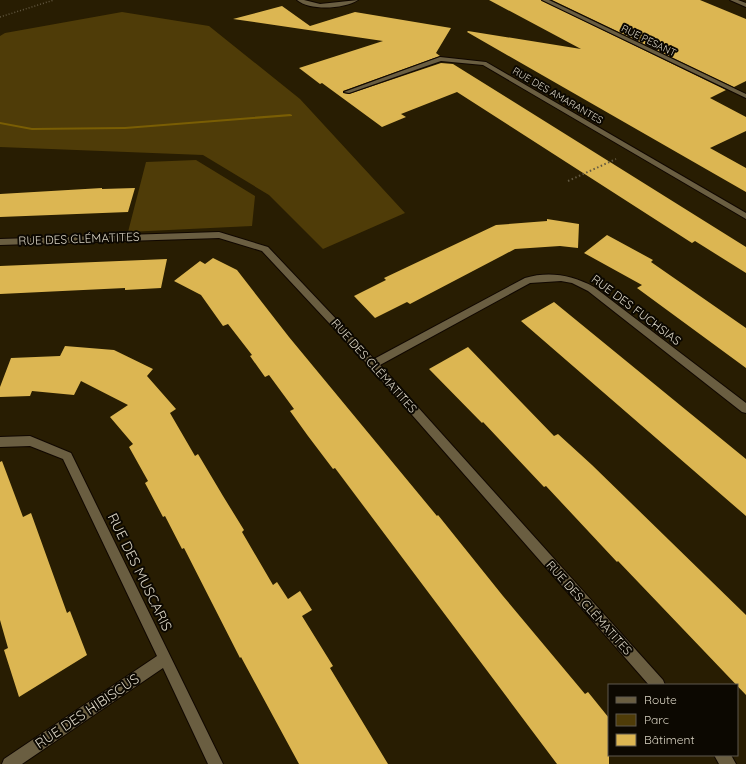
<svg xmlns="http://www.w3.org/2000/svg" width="746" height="764" font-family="Quicksand,sans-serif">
  <rect width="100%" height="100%" fill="#281d02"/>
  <path fill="#4f3c08" d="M122 12 209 26 300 99 405 213 323 249 269 195 203 155 0 147V36L5 33Z
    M196 160 255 196 252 226 128 232 146 162Z"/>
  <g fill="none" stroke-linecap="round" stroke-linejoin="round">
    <path fill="#7a5e04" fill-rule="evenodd" d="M290 114 292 115V116L125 129 32 130 0 124V122L32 128 125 127Z"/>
  </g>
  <path fill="#dcb652" d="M489 0H541L726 90 710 98 746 117V131L710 148 746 168V192L467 32 468 31 581 49Z
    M552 0H700L746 19V81L734 87Z
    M282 6 310 26 355 12 451 28 436 53 440 56 343 91V93L349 94 441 63 453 64 746 247V273L695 241 692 243 457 92 401 114 406 117 382 127 322 83 320 84 299 68 383 41 233 19Z
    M102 188V189L135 188 128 212 0 217V194Z
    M547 219 579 224 578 248 560 246 515 249 410 304 407 302 375 318 354 296 386 280 384 278 496 225 547 221Z
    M607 235 653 260 651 262 746 328V368L637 288 642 285 584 253Z
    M213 258 237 270 289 337 437 516 438 515 503 596 585 694 588 692 609 718V764H557L335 468 333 469 308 436 290 411 294 409 269 375 265 377 250 356 252 355 228 324 223 326 201 295 174 281 200 261 205 264Z
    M167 259 161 288 125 290V288L0 294V266Z
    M554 302 746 459V516L521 321Z
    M65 346 114 350 153 369 147 376 176 409 170 413 195 456 198 454 223 496 244 530 242 532 273 585 277 582 288 599 300 591 312 610 302 616 333 666 330 668 388 764H299L241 657 240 658 184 548 182 549 165 516 163 517 145 483 148 481 129 447 133 444 110 417 128 405 81 381 74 395 32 391 30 396 0 397V387L11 358 60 356Z
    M468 347 554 436 558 434 592 465 746 615V695L618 561 617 562 546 486 544 487 483 422 482 423 429 369Z
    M2 461 23 517 31 513 67 613 70 611 87 655 19 697 4 650 8 648 0 620V462Z"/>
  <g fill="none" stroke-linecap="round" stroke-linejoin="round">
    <defs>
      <path id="street" d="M297 0H304L320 4 358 0C344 9 310 11 297 0Z
        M542 0H549L746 94V98Z
        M730 0H738L746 3V7Z
        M440 57 486 62 746 213V219L483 65 441 61 349 93 344 92Z
        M219 232 268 247 374 359 525 278C549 271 572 275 594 287L746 403V413L742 412 588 291 572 283 561 281 530 283 380 365 663 680 665 685H649L370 367 262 251 219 238 0 245V239Z
        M30 436 71 453 223 764H208L163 668 22 764H2L4 759 157 656 63 459 30 446 0 447V437Z
        M714 755H731L736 764H719Z"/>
    </defs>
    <use href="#street" stroke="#100700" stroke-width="2"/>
    <path stroke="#625841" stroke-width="1.5" stroke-dasharray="1 2" stroke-linecap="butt" d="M0 17 54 0"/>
    <path stroke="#625841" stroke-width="2" stroke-dasharray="1.5 2.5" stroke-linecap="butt" d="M568 181 616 159"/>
    <use href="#street" fill="#6a5e41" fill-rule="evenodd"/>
  </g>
  <g text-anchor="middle" stroke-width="4" stroke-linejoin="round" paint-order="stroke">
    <g font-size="10" fill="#d8d2c2" stroke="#0c0801">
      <text transform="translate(649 40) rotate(26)" y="4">RUE PESANT</text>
      <text transform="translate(558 95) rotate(30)" y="4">RUE DES AMARANTES</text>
    </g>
    <g font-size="12" fill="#d8d2c2" stroke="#0c0801">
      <text transform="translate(79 239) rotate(-2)" y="4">RUE DES CLÉMATITES</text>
      <text transform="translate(636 310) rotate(37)" y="4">RUE DES FUCHSIAS</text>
      <text transform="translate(374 366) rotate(48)" y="4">RUE DES CLÉMATITES</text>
      <text transform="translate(589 608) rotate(48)" y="4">RUE DES CLÉMATITES</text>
    </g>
    <g font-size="14" fill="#d8d2c2" stroke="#0c0801">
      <text transform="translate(140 572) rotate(64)" y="5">RUE DES MUSCARIS</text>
      <text transform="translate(87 711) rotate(-34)" y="5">RUE DES HIBISCUS</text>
    </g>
  </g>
  <rect x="608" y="684" width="130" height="72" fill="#0c0801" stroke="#5e594e"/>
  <rect x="616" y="697" width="20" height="6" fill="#6a5e41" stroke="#5e594e"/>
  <text x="644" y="704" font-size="12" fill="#d8d2c2">Route</text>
  <rect x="616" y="714" width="20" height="12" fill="#4f3c08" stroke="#5e594e"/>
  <text x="644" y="724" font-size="12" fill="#d8d2c2">Parc</text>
  <rect x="616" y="734" width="20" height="12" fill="#dcb652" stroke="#5e594e"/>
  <text x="644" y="744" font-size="12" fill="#d8d2c2">Bâtiment</text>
</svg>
